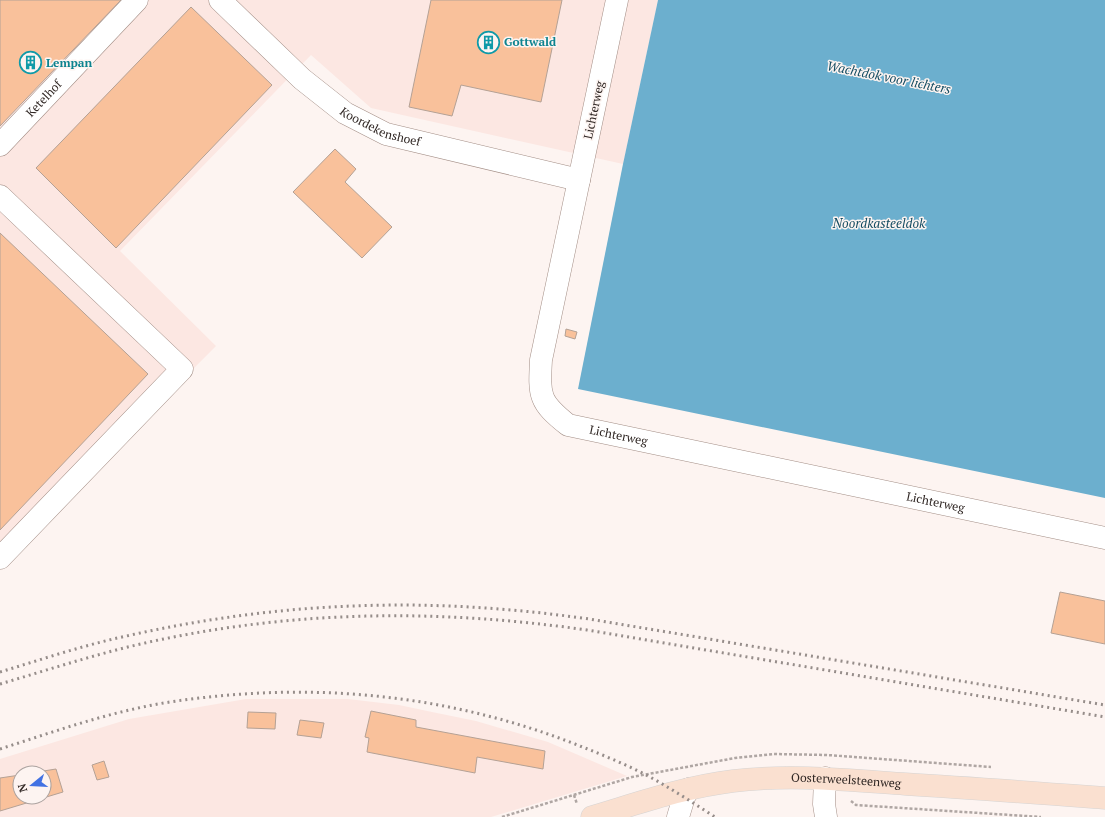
<svg xmlns="http://www.w3.org/2000/svg" width="1105" height="817" font-family="'PT Serif',serif">
  <rect width="100%" height="100%" fill="#fdf4f1"/>
  <path fill="#fce7e2" fill-rule="evenodd" d="M0 0H658L623 164 371 108 311 55 120 251 216 346 0 563Z
    M246 699H348L399 705 432 712 476 721 548 742 627 776 491 817H0V759L129 719ZM20 773H44V797H20Z"/>
  <path fill="#6cafce" d="M658 0H1105V498L578 389 623 164Z"/>
  <path fill="#f9c19b" stroke="#b4a195" d="M0 0H121L0 126Z
    M431 0H562L541 102 461 85 452 116 409 107Z
    M191 7 272 85 116 248 36 168Z
    M335 149 356 169 345 182 392 227 362 258 293 192Z
    M0 233 148 374 0 530Z
    M566 329 577 332 575 339 565 336Z
    M1060 592 1105 601V644L1051 633Z
    M371 711 416 720V727L545 751 543 769 477 757 475 773 367 752 369 738 365 737Z
    M248 712 276 713 275 729 247 728Z
    M300 720 324 723 321 738 297 735Z
    M104 761 109 777 97 780 92 765Z
    M56 769 63 792 0 811V778L20 775V797H44V773H31Z"/>
  <g fill="none" stroke-linecap="round" stroke-linejoin="round">
    <defs>
      <g id="minor">
        <path id="s1" d="M220 0 302 79 345 113 386 134 579 180"/>
        <path id="s2" d="M617 0 541 360C539 396 539 402 568 425L1105 538"/>
        <path id="s3" d="M0 145 137 0"/>
        <path d="M0 196 182 369 0 558"/>
        <path d="M825 778 824 804 826 817"/>
        <path d="M678 817 684 797 689 789"/>
      </g>
      <g id="major">
        <path id="s4" d="M592 817C639 803 684 787 733 781 790 774 848 780 905 784 972 788 1038 793 1105 798"/>
      </g>
    </defs>
    <use href="#minor" stroke="#a38e86" stroke-width="23"/>
    <use href="#major" stroke="#d6d4d3" stroke-width="23"/>
    <path stroke="#afa6a3" stroke-width="2.5" stroke-dasharray="3 2" stroke-linecap="butt" d="M574 795 577 804
      M851 801 856 805 1041 817
      M502 817 632 777 735 758 774 754 827 755 991 767"/>
    <use href="#minor" stroke="#fff" stroke-width="22"/>
    <use href="#major" stroke="#fae0d0" stroke-width="22"/>
    <path stroke="#968d8a" stroke-width="3" stroke-dasharray="2 4" stroke-linecap="butt" d="M0 672C40 660 81 646 122 637 280 601 429 596 589 619L1105 705
      M0 684C51 669 102 652 154 641 299 610 440 609 587 630L1105 717
      M0 749C56 731 112 711 170 702 309 681 444 693 575 744 605 756 636 768 664 785 681 795 698 806 715 817"/>
  </g>
  <defs>
    <symbol id="building-ring" viewBox="-11 -11 22 22"><circle r="9.5" fill="#fdf4f1" stroke="#0f9aa8" stroke-width="1.5"/><path d="M-4-6H4V6H1V3H-1V6H-4ZM-2.5-4.3h1.7v1.8h-1.7ZM.8-4.3h1.7v1.8H.8ZM-2.5-1h1.7V.8h-1.7ZM.8-1h1.7V.8H.8Z" fill="#0f9aa8"/></symbol>
  </defs>
  <g fill-rule="evenodd">
    <use href="#building-ring" x="476" y="30" width="25" height="25"/>
    <use href="#building-ring" x="18" y="50" width="25" height="25"/>
  </g>
  <g text-anchor="middle" stroke-width="3" stroke-linejoin="round" paint-order="stroke">
    <g font-size="12" font-weight="bold" fill="#0d838f" stroke="#fdf4f1" text-anchor="start">
      <text x="504" y="46">Gottwald</text>
      <text x="46" y="67">Lempan</text>
    </g>
    <g font-size="12" fill="#302724" stroke="#fdf4f1">
      <text dy="4" stroke="none"><textPath href="#s3" startOffset="64">Ketelhof</textPath></text>
      <text transform="translate(594 110) rotate(-78)" y="4">Lichterweg</text>
      <text dy="4" stroke="none"><textPath href="#s1" startOffset="207">Koordekenshoef</textPath></text>
      <text dy="4" stroke="none"><textPath href="#s2" startOffset="495">Lichterweg</textPath></text>
      <text dy="4" stroke="none"><textPath href="#s2" startOffset="819">Lichterweg</textPath></text>
      <text dy="4" stroke="none"><textPath href="#s4" startOffset="259">Oosterweelsteenweg</textPath></text>
    </g>
    <g font-size="13" font-style="italic" fill="#144c62" stroke="#fdf4f1">
      <text transform="translate(889 77) rotate(11)" y="5">Wachtdok voor lichters</text>
      <text x="879" y="228">Noordkasteeldok</text>
    </g>
  </g>
  <g transform="translate(32 785) rotate(252)"><circle r="19" fill="#fdf4f1" stroke="#aba29f"/>
  <path d="M0-3L7 15L0 10L-7 15Z" fill="#4272e3"/>
  <text y="-6" font-size="11" font-weight="bold" text-anchor="middle" fill="#302724">N</text>
  </g>
</svg>
